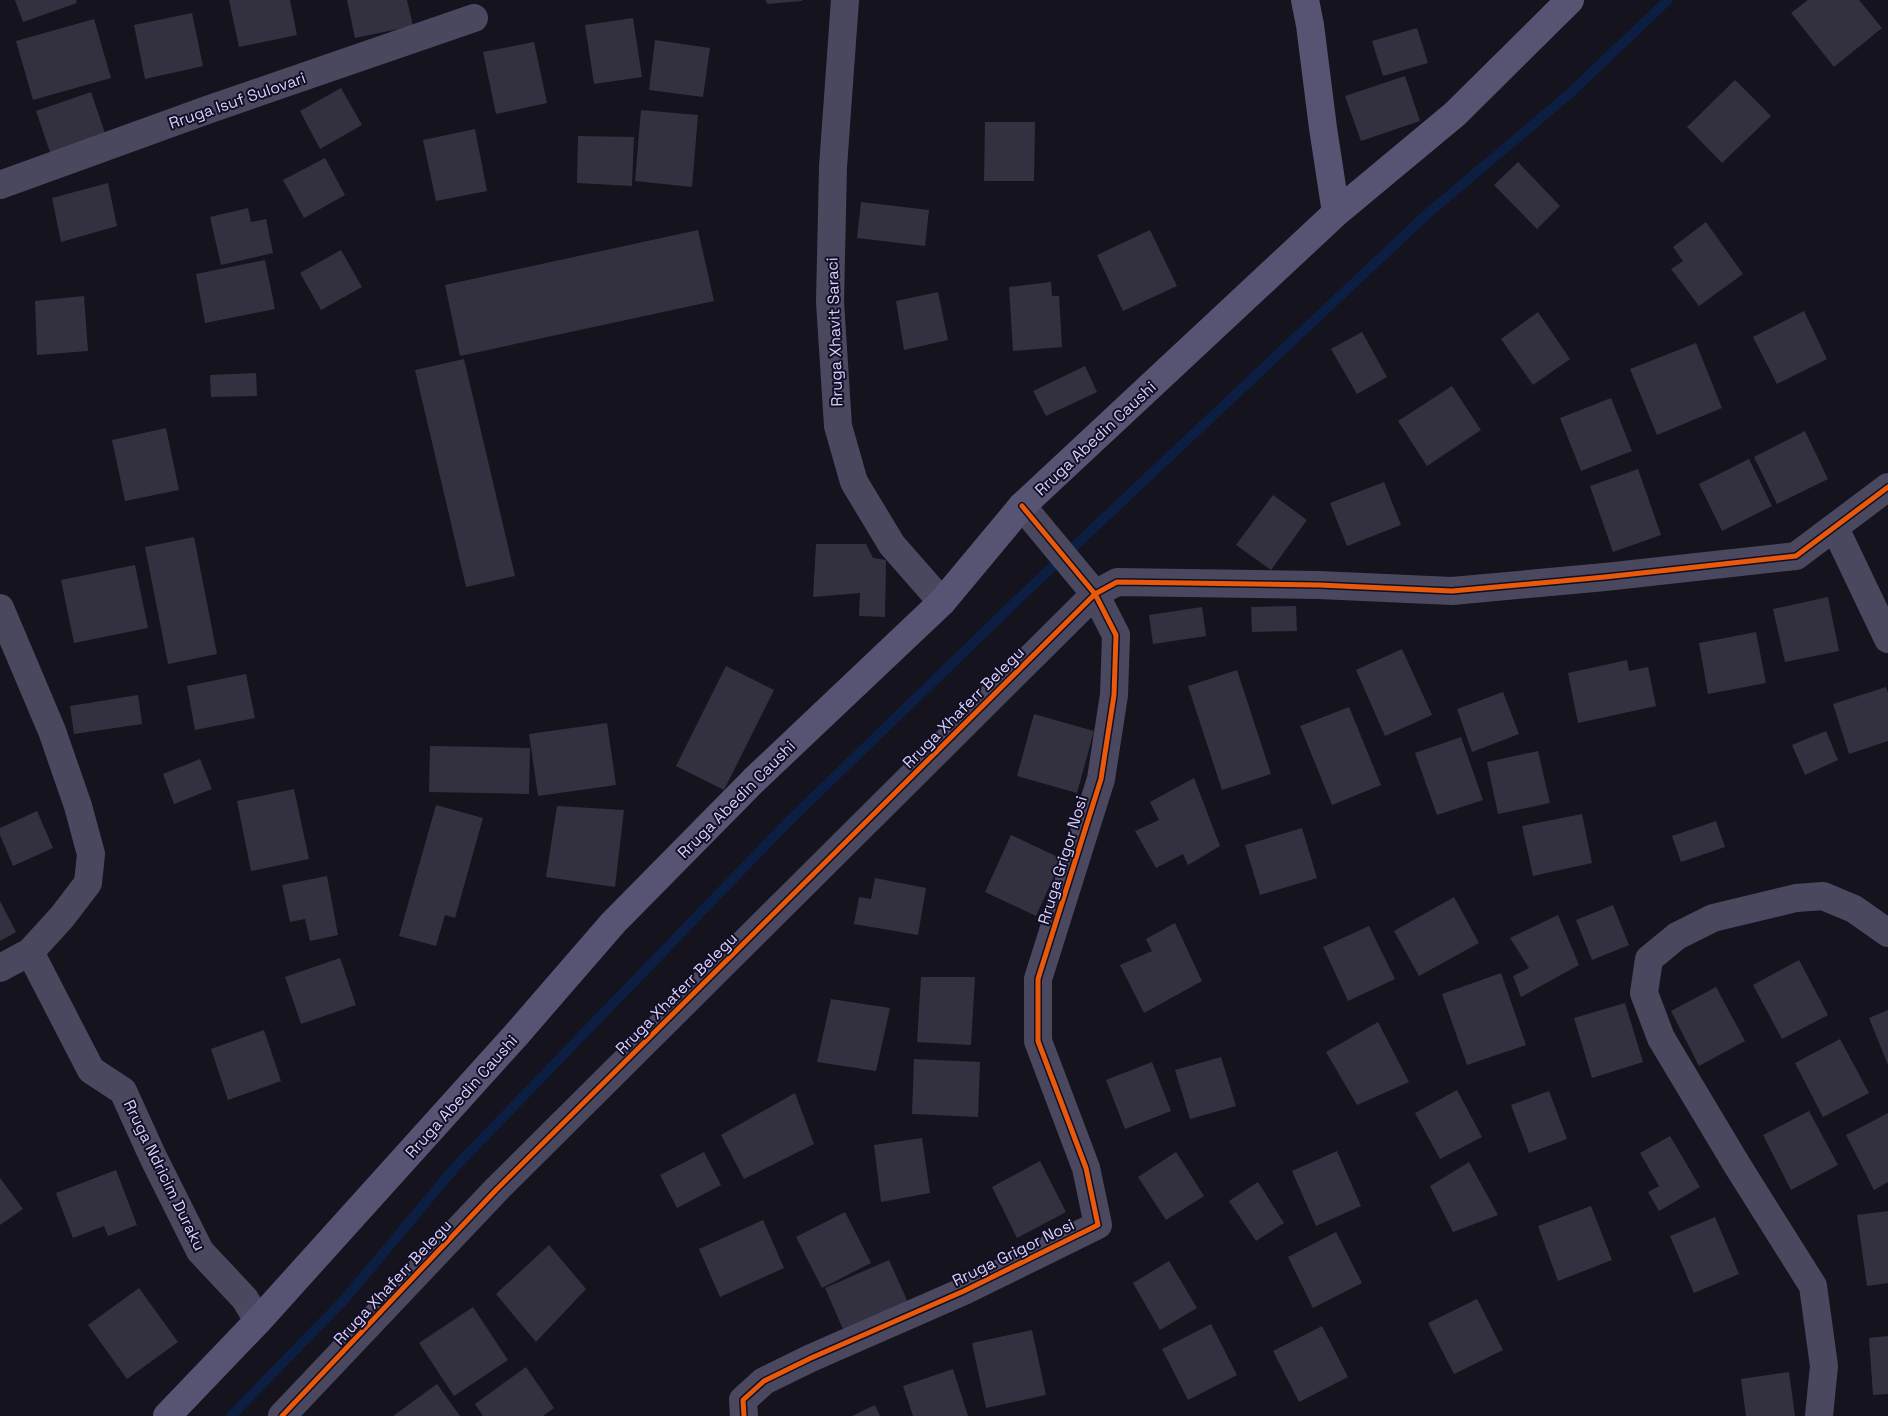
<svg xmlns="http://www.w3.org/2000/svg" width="1888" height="1416" font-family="'Space Grotesk',sans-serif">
  <rect width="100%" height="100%" fill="#15131e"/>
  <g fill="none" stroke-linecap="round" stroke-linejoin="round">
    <path stroke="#0c1e41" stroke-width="10" d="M231 1416 344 1300 457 1165 789 821 1031 587 1426 215 1568 95 1668 0"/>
  </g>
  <path fill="#333140" d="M15 0H76L77 3 23 22Z
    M229 0H290L297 35 239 47Z
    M347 0H407L413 26 355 38Z
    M766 0H802V1L767 4Z
    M1808 0H1859L1882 28 1834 67 1791 13Z
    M192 13 203 66 145 79 134 25Z
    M633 18 642 77 594 84 585 25Z
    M94 19 111 78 33 100 16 41Z
    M1417 28 1428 63 1383 76 1372 41Z
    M655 40 710 48 703 97 649 90Z
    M534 42 547 103 496 114 483 52Z
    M1405 76 1420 121 1361 141 1345 96Z
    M1735 80 1771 116 1722 163 1687 127Z
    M341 88 362 125 320 149 300 111Z
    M91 92 107 139 52 158 36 111Z
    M641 110 698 115 692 187 635 181Z
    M985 122H1035L1034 181H984Z
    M475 129 487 191 436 201 423 140Z
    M578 136 634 137 632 186 577 183Z
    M325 158 345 195 304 218 283 180Z
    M1518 162 1560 206 1537 229 1494 185Z
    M108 183 117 226 61 242 52 198Z
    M861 202 929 210 925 246 857 238Z
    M248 208 251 222 266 219 273 253 221 265 210 217Z
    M1706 222 1743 274 1699 306 1671 269 1683 261 1673 247Z
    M698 230 714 301 460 356 445 285Z
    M1150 230 1177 286 1123 311 1097 255Z
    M341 250 362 287 321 310 300 273Z
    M265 260 275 309 205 323 196 274Z
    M1051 282 1052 296H1059L1062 347 1013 351 1009 287Z
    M938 292 948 340 904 350 896 301Z
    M84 296 88 351 37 355 35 301Z
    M1804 311 1827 359 1777 384 1753 337Z
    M1538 312 1570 359 1533 385 1501 339Z
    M1362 332 1387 377 1357 394 1331 349Z
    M1696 343 1722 408 1657 435 1630 369Z
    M464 359 515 576 466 587 415 370Z
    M1085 366 1097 392 1046 416 1033 391Z
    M256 373 257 396 211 397 210 375Z
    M1452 386 1481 430 1427 466 1398 421Z
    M1611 398 1632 451 1581 471 1560 418Z
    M166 428 179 490 125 501 112 440Z
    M1805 431 1828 479 1777 504 1754 457Z
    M1749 459 1772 506 1722 531 1699 484Z
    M1638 469 1661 535 1613 552 1590 486Z
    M1384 482 1401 525 1347 546 1330 503Z
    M1273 495 1307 520 1271 570 1236 545Z
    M194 537 217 654 168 664 145 547Z
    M816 544H866L873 558 886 560 885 617 859 616 860 593 813 597Z
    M135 565 148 628 74 643 61 580Z
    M1828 597 1839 651 1785 662 1773 609Z
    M1296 606 1297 631 1252 632 1251 607Z
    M1202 607 1206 636 1153 644 1149 615Z
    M1756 632 1766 683 1708 694 1699 643Z
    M1402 649 1432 715 1385 736 1356 670Z
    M1627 660 1629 671 1648 667 1656 706 1578 723 1568 673Z
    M726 666 774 690 724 790 676 766Z
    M1237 670 1271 774 1222 790 1188 686Z
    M246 674 255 718 195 730 187 686Z
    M1886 687 1888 693V741L1849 754 1833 704Z
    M1503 692 1519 734 1472 752 1457 709Z
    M138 695 142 724 74 734 70 706Z
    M1349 707 1381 785 1332 805 1300 726Z
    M1034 714 1094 731 1077 793 1017 776Z
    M607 723 616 785 538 796 529 734Z
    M1826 731 1838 760 1805 775 1792 745Z
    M1461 737 1483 800 1437 815 1415 753Z
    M430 746 530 748 529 794 429 792Z
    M1538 751 1550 803 1498 814 1487 762Z
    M200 759 212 789 174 804 163 774Z
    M1194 778 1220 846 1188 865 1183 854 1156 868 1135 831 1159 820 1150 802Z
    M294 789 309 859 251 871 237 801Z
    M436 805 483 818 455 918 445 915 436 946 399 936Z
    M557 806 624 810 615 887 546 877Z
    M37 811 53 848 13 866 0 835V828Z
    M1582 814 1592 863 1533 876 1522 826Z
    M1716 821 1725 847 1681 862 1672 836Z
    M1302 828 1317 878 1260 895 1245 845Z
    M1011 835 1062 859 1036 916 985 892Z
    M327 876 338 935 310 941 305 919 290 922 282 885Z
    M875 878 926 888 918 935 854 924 859 897 871 899Z
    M1454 897 1479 943 1419 976 1394 931Z
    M0 901 16 932 0 941Z
    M1613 905 1629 945 1592 960 1576 920Z
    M1558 915 1579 965 1521 997 1513 976 1529 968 1510 938Z
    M1175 923 1202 981 1144 1013 1120 965 1152 951 1146 939Z
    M1369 926 1395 979 1348 1001 1323 947Z
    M340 958 356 1005 301 1024 285 977Z
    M1799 960 1828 1015 1782 1039 1753 985Z
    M1501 973 1526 1045 1467 1065 1442 994Z
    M921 977H975L971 1045 917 1042Z
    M1716 987 1745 1041 1699 1066 1671 1011Z
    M831 999 890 1008 876 1071 817 1062Z
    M1625 1003 1643 1062 1592 1078 1574 1018Z
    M1888 1010V1065L1869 1018Z
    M1378 1022 1409 1082 1357 1105 1326 1052Z
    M264 1030 281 1081 228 1100 211 1049Z
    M1840 1039 1869 1093 1823 1117 1795 1063Z
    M1221 1057 1236 1106 1190 1119 1175 1070Z
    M914 1059 980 1062 978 1117 912 1114Z
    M1152 1062 1171 1111 1125 1129 1106 1080Z
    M1457 1090 1482 1137 1440 1159 1415 1113Z
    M1549 1091 1567 1139 1529 1153 1511 1105Z
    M795 1093 814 1144 744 1179 721 1135Z
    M1809 1111 1838 1165 1791 1190 1763 1135Z
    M1888 1113V1182L1874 1190 1846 1135Z
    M1670 1136 1700 1187 1659 1211 1648 1192 1659 1186 1640 1153Z
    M922 1138 930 1193 881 1202 874 1145Z
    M1337 1151 1361 1206 1316 1226 1292 1171Z
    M704 1152 721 1185 677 1208 660 1175Z
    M1176 1152 1204 1196 1166 1220 1138 1177Z
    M1040 1161 1066 1212 1017 1238 992 1187Z
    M1469 1162 1498 1215 1453 1232 1430 1186Z
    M116 1170 137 1225 108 1236 104 1226 73 1238 56 1193Z
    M0 1178 23 1209 0 1225Z
    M1258 1182 1284 1223 1256 1241 1229 1201Z
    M1591 1206 1612 1260 1558 1281 1538 1226Z
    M1888 1211V1283L1867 1286 1857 1215Z
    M845 1212 871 1263 822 1288 796 1237Z
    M1715 1217 1739 1274 1694 1293 1670 1236Z
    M763 1220 784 1268 720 1297 699 1249Z
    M1336 1232 1362 1283 1313 1308 1288 1257Z
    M549 1245 586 1289 536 1342 496 1294Z
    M889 1260 910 1307 846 1336 825 1288Z
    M1169 1261 1197 1308 1160 1330 1133 1283Z
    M139 1288 178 1342 127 1379 88 1325Z
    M1477 1299 1503 1350 1454 1374 1428 1323Z
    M473 1307 508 1360 454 1396 419 1343Z
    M1211 1324 1237 1375 1188 1400 1162 1349Z
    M1322 1326 1348 1377 1299 1402 1273 1351Z
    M1032 1330 1046 1395 986 1408 972 1343Z
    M1888 1336V1394L1873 1395 1869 1338Z
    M526 1367 554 1408 543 1416H483L475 1404Z
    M953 1369 968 1416H913L903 1386Z
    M1789 1372 1795 1416H1746L1741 1379Z
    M437 1384 460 1416H393Z
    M875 1405 880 1416H852Z"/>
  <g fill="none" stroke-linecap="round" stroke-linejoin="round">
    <path stroke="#49485f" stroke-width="28" d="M845 0 833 167 830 302 838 426 854 482 892 545 942 602
      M0 185 207 110 474 18
      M1835 528 1888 639
      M0 608 52 731 78 806 91 854 88 883 62 917 30 952 0 968
      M30 952 91 1070 123 1091 153 1157 200 1251 245 1299 258 1321
      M282 1416 496 1190 1095 594 1117 582 1319 585 1452 591 1605 577 1796 556 1888 487
      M744 1416 743 1400 764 1381 811 1358 964 1291 1098 1225 1086 1168 1038 1041V979L1101 779 1114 695 1116 635 1095 594 1022 506
      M1819 1416 1824 1366 1813 1286 1737 1165 1661 1038 1644 993 1649 959 1677 936 1713 918 1796 898 1823 896 1854 909 1888 933"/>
    <path stroke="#565472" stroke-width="28" d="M1305 0 1310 25 1323 128 1336 213
      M167 1416 258 1321 516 1035 613 923 754 780 942 602 1022 506 1336 213 1455 114 1570 0"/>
    <defs>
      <path id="cycleway" d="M282 1416 496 1190 1095 594 1117 582 1319 585 1452 591 1605 577 1796 556 1888 487
        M744 1416 743 1400 764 1381 811 1358 964 1291 1098 1225 1086 1168 1038 1041V979L1101 779 1114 695 1116 635 1095 594 1022 506"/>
    </defs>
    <use href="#cycleway" stroke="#120e23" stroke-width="8"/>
    <use href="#cycleway" stroke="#e8590c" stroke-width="5"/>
  </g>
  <g text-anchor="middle" stroke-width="4" stroke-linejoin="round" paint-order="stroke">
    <g font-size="16" fill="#d7d0ff" stroke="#120e23">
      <text transform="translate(237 100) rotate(-19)" y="6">Rruga Isuf Sulovari</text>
      <text transform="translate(834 332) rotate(-92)" y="6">Rruga Xhavit Saraci</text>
      <text transform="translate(1095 438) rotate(-43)" y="6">Rruga Abedin Caushi</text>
      <text transform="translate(963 707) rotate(-45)" y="6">Rruga Xhaferr Belegu</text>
      <text transform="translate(736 799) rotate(-45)" y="6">Rruga Abedin Caushi</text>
      <text transform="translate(1062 860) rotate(-73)" y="6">Rruga Grigor Nosi</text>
      <text transform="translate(676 993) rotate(-45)" y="6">Rruga Xhaferr Belegu</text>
      <text transform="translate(461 1096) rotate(-48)" y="6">Rruga Abedin Caushi</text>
      <text transform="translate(165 1175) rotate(64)" y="6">Rruga Ndricim Duraku</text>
      <text transform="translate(1013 1252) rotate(-26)" y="6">Rruga Grigor Nosi</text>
      <text transform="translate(392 1282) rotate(-47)" y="6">Rruga Xhaferr Belegu</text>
    </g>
  </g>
</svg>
